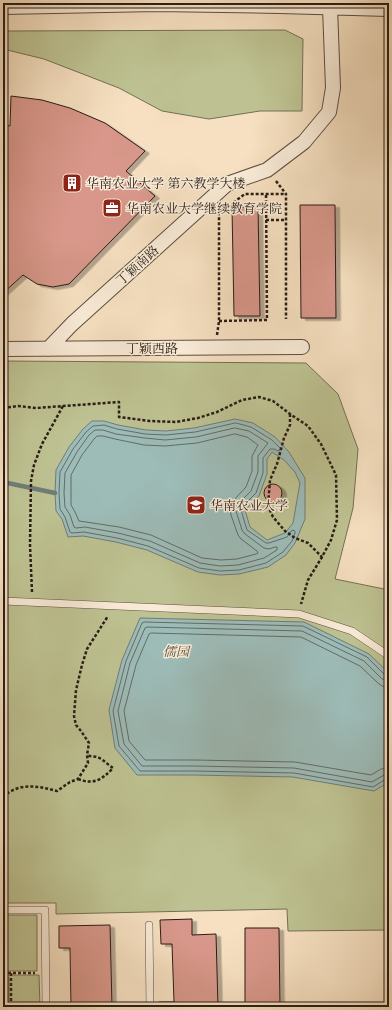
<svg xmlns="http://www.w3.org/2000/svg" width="392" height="1010" font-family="Cardo,'Noto Serif SC',serif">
  <defs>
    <filter id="shadow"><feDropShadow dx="4.5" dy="2.5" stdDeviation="0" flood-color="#0004"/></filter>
  </defs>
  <rect width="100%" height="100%" fill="#f6e0c1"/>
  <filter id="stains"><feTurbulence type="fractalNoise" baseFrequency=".005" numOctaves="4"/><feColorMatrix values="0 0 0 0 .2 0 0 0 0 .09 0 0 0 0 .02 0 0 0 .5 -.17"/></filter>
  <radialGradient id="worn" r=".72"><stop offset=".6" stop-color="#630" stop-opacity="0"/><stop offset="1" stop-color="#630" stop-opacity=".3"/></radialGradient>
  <path fill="#bec292" stroke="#747054" d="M285 30 303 39 302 111H260L209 119 162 111 119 88 44 59 3 49V31Z
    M3 361 306 363 338 394 358 449 353 508 335 579 389 590V930L288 931 287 909 56 914V903H3Z
    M3 915H37V971H3Z
    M5 975H39L40 1007H5Z"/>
  <path fill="#9dbcb8" stroke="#6f7c77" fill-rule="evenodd" d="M235 419 253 423 275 437 289 452 305 478V519L295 543 286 555 268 567 239 574 220 575 198 572 147 550 116 542 83 536 68 537 62 519 56 511 55 493 56 470 69 447 83 429 92 421H104L118 425 146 430 166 431 194 428ZM272 452 284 460 295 472 300 483 293 523 285 533 267 540 250 527 245 510 259 496 267 474V459Z
    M140 618 304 622 369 654 389 673V782L374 791 293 777 194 775H137L115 748 109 710 122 660Z"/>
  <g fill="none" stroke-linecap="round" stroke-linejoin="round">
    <path stroke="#636c67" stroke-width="1" d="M236 423 251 427 272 440 280 448V450L278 451 274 449H270L263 458V473L256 493 242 507 241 510 247 530 266 543H269L287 537 292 530 295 531V533L292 541 283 552 266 563 239 570 220 571 199 568 148 546 117 538 84 532 72 533 70 532 65 517 60 509 59 493 60 472 73 449 86 432 93 426 104 425 117 429 145 434 166 435 195 432Z
      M235 428 249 431 268 443 258 456V472L251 491 238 504 236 511 242 530 245 534 264 548 269 549 275 547H277V550L264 558 238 565 220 566 200 563 150 541 118 533 85 527 76 528 74 527 70 515 65 507 64 493 65 473 77 452 89 435 95 430H103L116 434 145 438 165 440 196 437Z
      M235 434 247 437 258 445 252 456V471L246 487 233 501 231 505 230 510 231 515 238 535 241 539 257 551 258 553 256 554 237 559 221 560 202 558 151 535 119 527 86 522 79 521 75 512 71 505V475L82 455 94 439 97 436H103L115 439 144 445 165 446 197 443Z
      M389 676 385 675 367 657 303 626 144 622 142 623 126 661 113 711 119 746 140 771H194L294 773 373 787 386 779H389
      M389 681 382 679 364 661 302 631 147 627 145 628 130 663 118 711 124 744 142 766H194L294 768 372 782 384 775 389 774
      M389 687H384L379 684 360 666 301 637 151 633 149 634 136 665 124 711 129 741 145 760H195L295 762 371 775 381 769 389 768"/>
    <path stroke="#6f7c77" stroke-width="4.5" d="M3 482 55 493"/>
  </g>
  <path fill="#d8978a" stroke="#291d16" filter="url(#shadow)" d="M11 96 42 100 70 108 105 123 145 151 126 171 155 196 69 284 53 287 37 284 23 275 3 293V125L10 126Z
    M300 205H335L336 318H301Z
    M232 207H258L260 316H234Z
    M264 493a9 9 0 1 1 18 0a9 9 0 1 1-18 0Z
    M192 919V935L216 934 218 1007H159V1002H174L172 944H161L160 920Z
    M110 925 112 1007H71L70 948H59V926Z
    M245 928H279L280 1007H245Z
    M3 975H5V1007H3Z"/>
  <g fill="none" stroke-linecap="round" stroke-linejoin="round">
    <defs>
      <path id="lane" d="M3 601 299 614 352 631 389 656
        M3 910H45L46 1007
        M149 925 150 1007"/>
      <path id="street" d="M3 7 157 4 279 6 389 9
        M3 349 302 347
        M48 349 72 324 227 184 267 170 304 142 329 112 333 88 330 7 329 3"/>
    </defs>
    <use href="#lane" stroke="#5c4e41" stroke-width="8"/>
    <use href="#street" stroke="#5c4e41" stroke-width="16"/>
    <path stroke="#291d16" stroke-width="2.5" stroke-dasharray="3 2" stroke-linecap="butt" d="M276 181 286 194V319
      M266 220H286
      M219 321 267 320 266 194
      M217 335 219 321V213L245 194H286
      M3 408 18 406 36 408 119 402V417L150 421 176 422 198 418 217 412 242 400 259 397 273 401 290 414 308 426 321 444 336 475 337 520 331 540 322 557 308 580 301 604
      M290 414V425L284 438 277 464 270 480 268 506 273 517 285 531 295 538 308 543 322 557
      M32 592 30 545 31 481 34 465 42 444 63 406
      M78 779C93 785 102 780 113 768 108 765 103 759 97 757 94 756 91 757 87 755
      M3 797C19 782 38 786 57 791L70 782 78 779 88 763 87 755 89 743 81 731 76 725 74 716 76 690 82 665 87 649 108 616
      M3 973H35
      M11 973V1007"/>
    <use href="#lane" stroke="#f9ebd7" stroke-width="7"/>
    <use href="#street" stroke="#f9ebd7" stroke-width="14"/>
  </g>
  <defs>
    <symbol id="building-square" viewBox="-11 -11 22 22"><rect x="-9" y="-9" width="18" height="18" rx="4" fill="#8f2418" stroke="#f9ebd7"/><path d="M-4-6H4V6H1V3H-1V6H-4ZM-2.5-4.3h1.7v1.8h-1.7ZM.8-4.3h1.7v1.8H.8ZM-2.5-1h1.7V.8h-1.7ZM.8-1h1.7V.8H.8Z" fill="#fff"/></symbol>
    <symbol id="office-square" viewBox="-11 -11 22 22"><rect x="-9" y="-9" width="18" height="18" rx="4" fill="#8f2418" stroke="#f9ebd7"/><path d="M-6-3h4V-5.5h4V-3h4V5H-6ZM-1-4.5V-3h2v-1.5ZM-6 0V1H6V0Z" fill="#fff"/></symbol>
    <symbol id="university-square" viewBox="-11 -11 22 22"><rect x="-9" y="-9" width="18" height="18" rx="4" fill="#8f2418" stroke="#f9ebd7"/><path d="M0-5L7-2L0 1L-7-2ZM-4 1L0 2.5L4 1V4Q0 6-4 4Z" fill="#fff"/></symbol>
  </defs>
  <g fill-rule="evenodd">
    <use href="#building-square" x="61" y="172" width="22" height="22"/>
    <use href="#office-square" x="101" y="197" width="22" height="22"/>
    <use href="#university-square" x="185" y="494" width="22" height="22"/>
  </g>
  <g text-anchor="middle" stroke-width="3" stroke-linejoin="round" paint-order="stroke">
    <g font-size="13" fill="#291d16" stroke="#f9ebd7" text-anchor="start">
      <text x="86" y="188">华南农业大学 第六教学大楼</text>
      <text x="126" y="213">华南农业大学继续教育学院</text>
      <text x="210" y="510">华南农业大学</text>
    </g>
    <g font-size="13" fill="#291d16" stroke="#f9ebd7">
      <text transform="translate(137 265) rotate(-42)" y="5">丁颖南路</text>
      <text x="152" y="353">丁颖西路</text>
    </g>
    <g font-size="13" font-style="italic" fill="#564f3b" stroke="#f9ebd7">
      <text x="176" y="656">儒园</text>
    </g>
  </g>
  <rect width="392" height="1010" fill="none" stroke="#f6e0c1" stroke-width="16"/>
  <rect x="4" y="4" width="384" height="1002" fill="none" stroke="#291d16" stroke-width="2"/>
  <rect x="8" y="8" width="376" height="994" fill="none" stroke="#291d16"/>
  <rect width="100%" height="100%" filter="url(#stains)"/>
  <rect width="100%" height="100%" fill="url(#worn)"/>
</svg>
